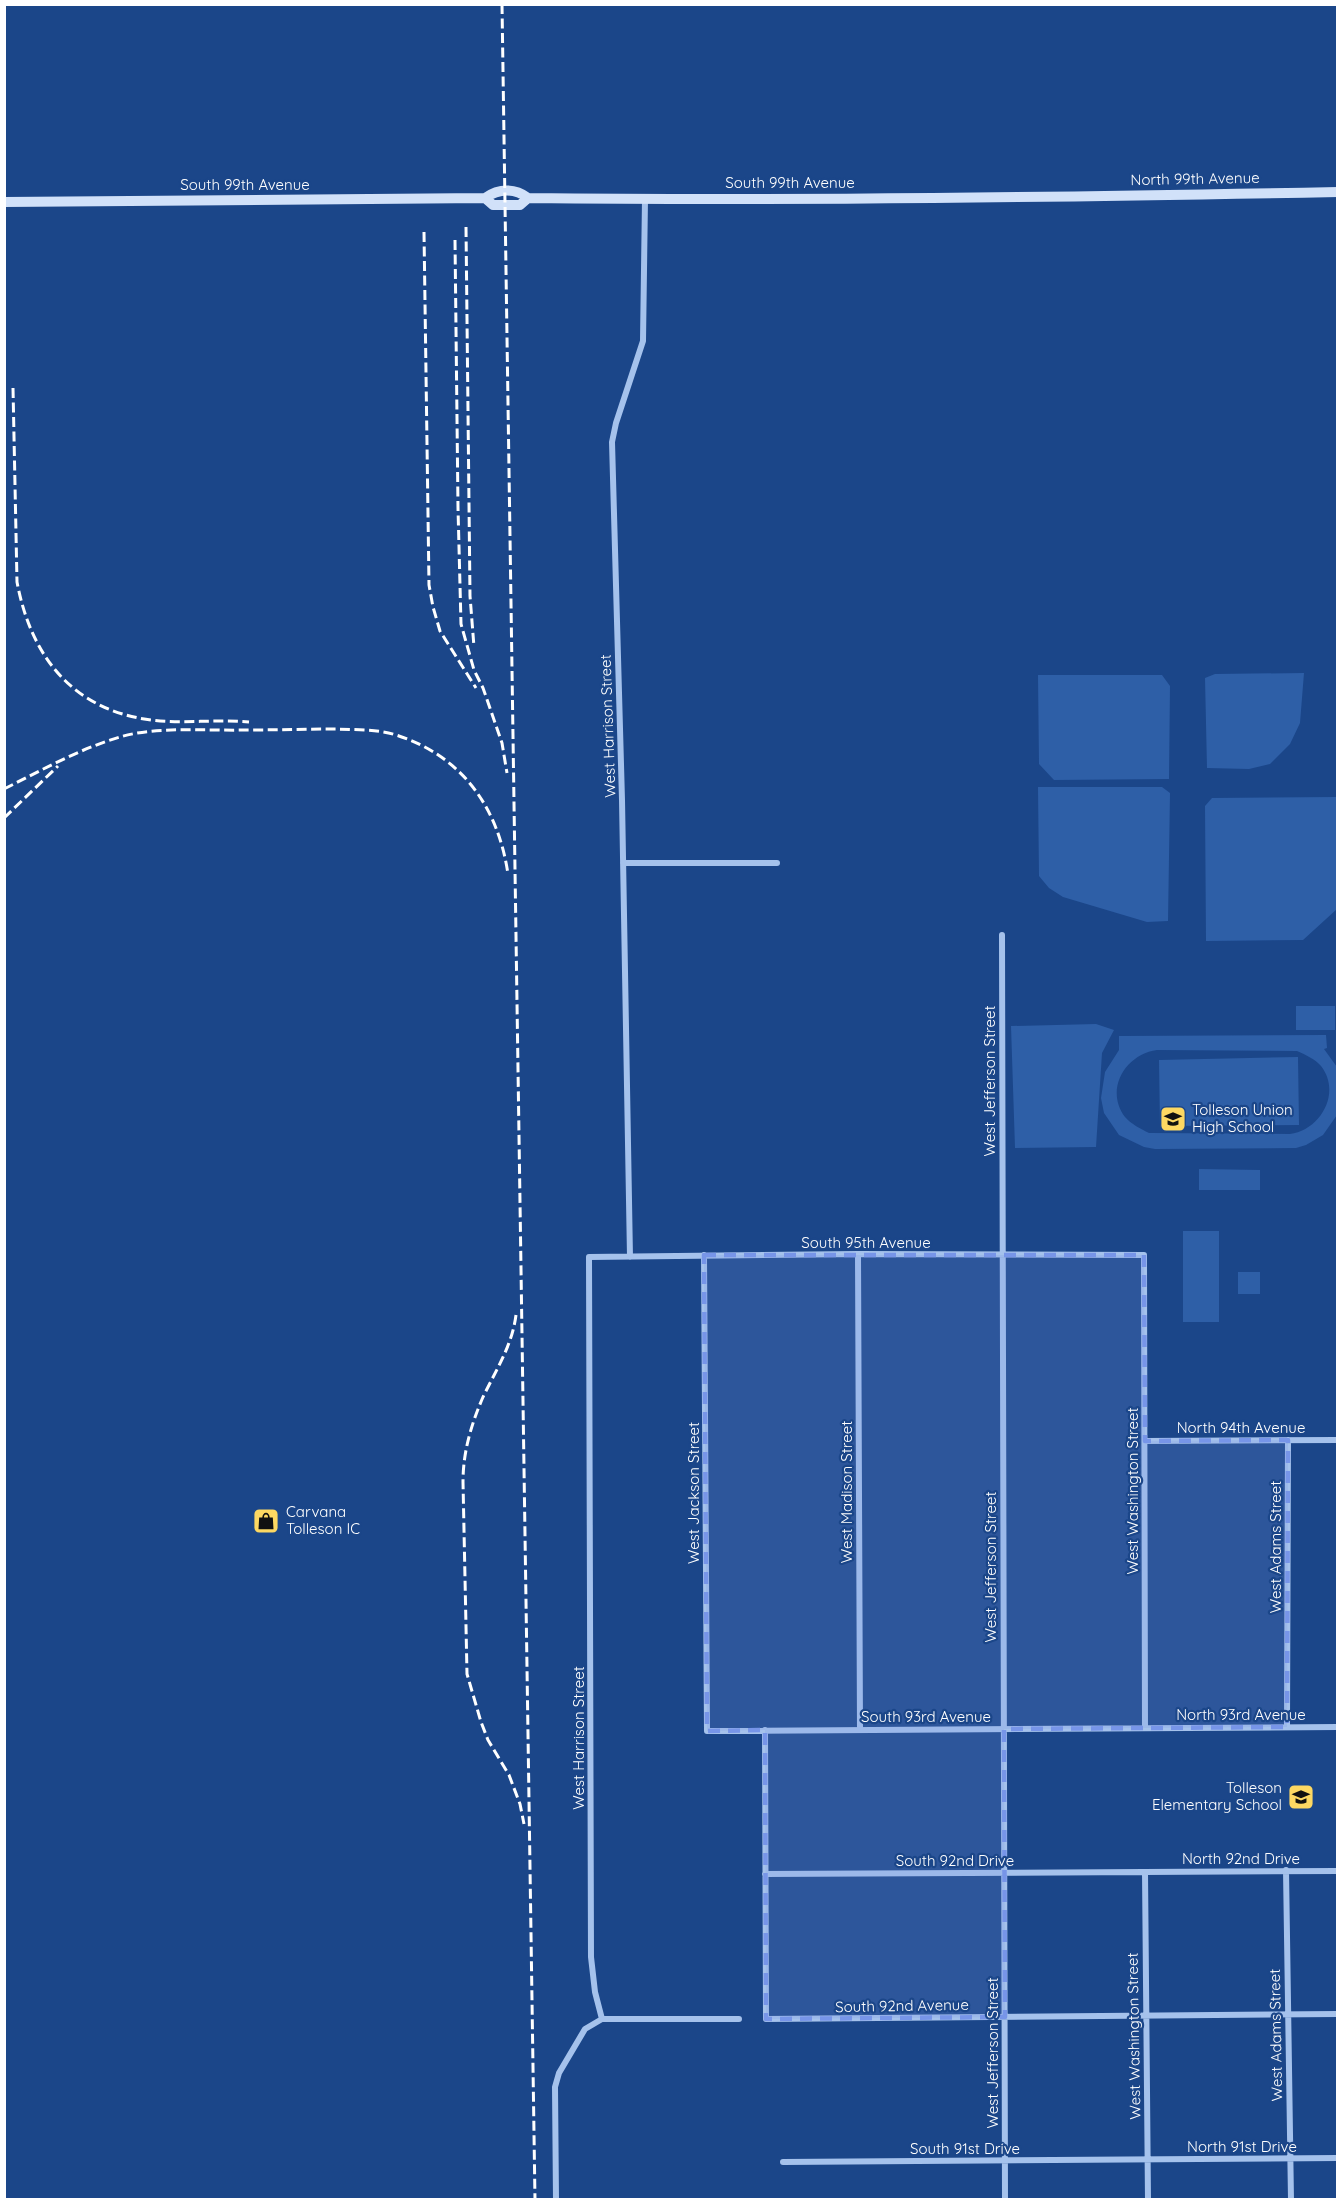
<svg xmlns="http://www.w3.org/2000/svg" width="1342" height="2204" font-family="Quicksand,sans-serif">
  <rect width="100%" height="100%" fill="#1b4689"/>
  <path fill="#2e5fa7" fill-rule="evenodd" d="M1304 673 1300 723 1290 744 1270 764 1249 769 1207 768 1205 678 1215 674Z
    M1038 675H1162L1170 686 1169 779 1054 780 1039 764Z
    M1038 787H1162L1170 793 1168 921 1147 922 1063 897 1049 888 1039 876Z
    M1337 797V909L1303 940 1206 941 1205 806 1212 798Z
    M1296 1006H1335V1030H1296Z
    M1096 1024 1114 1030 1102 1053 1096 1147 1015 1148 1011 1026Z
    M1326 1035 1327 1048 1324 1049 1337 1067V1115L1323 1135 1306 1145 1296 1148 1155 1149 1144 1147 1119 1135 1104 1113 1101 1098 1105 1072 1119 1050V1036ZM1157 1050 1297 1051C1306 1055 1315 1059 1321 1066 1342 1093 1320 1130 1290 1134L1149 1133C1141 1129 1131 1124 1125 1117 1104 1089 1126 1054 1157 1050Z
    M1298 1057 1299 1125 1160 1126 1159 1060Z
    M1199 1169 1260 1170V1190H1199Z
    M1183 1231H1219V1322H1183Z
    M1260 1272V1294H1238V1272Z"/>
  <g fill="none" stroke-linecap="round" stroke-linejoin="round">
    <path stroke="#a5c2ec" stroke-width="6" d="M623 863H777
      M1002 935 1005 2200
      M858 1254 860 1730
      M704 1255 707 1731 1338 1727
      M630 1257 622 800 612 442 616 423 643 341 645 199
      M1145 1441 1338 1440
      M1287 1727 1288 1440
      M765 1730 766 2019 1338 2014
      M1286 1870 1291 2200
      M1145 1872 1148 2200
      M765 1874 1338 1871
      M602 2019 595 1992 591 1957 589 1257 858 1254 1144 1255 1145 1728
      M783 2162 1338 2158
      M556 2200 555 2087 559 2073 585 2029 602 2019H739"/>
    <path stroke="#d1e1f9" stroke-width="10" d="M485 198 493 205H520L528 198
      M4 202 485 198C499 188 515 188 528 198 798 201 1068 197 1338 192"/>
    <path stroke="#fff" stroke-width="3" stroke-dasharray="10 4.5" stroke-linecap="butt" d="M502 4 535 2200
      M466 227 470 596 474 647
      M424 232 429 585 433 607 440 631 476 688
      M455 240 458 508 461 624 474 670 483 688 502 743 507 773
      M13 388 17 582C31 657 73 710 151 720 183 724 217 719 249 722
      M4 789C42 770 79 749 120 737 157 726 207 731 246 730 277 730 307 729 337 729 356 730 377 729 396 735 462 756 498 807 508 874
      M4 818 58 766
      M516 1315C512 1346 496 1370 483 1397 471 1425 463 1452 463 1482L467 1674 481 1722 488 1740 509 1775 520 1804 524 1824"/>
  </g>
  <path fill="#7795e8" fill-opacity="0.2" stroke="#7795e8" stroke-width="4.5" stroke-dasharray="12 8" stroke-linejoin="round" d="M704 1255H1144L1145 1441 1288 1440 1287 1727 1004 1729 1005 2017 766 2019 765 1730 707 1731Z"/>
  <defs>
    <symbol id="school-square" viewBox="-11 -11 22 22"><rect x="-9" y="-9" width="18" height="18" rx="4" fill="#fdd862" stroke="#1b4689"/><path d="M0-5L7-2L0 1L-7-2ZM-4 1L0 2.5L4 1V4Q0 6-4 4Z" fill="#111"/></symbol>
    <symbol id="shop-square" viewBox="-11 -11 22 22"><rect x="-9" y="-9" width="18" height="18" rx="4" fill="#fdd862" stroke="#1b4689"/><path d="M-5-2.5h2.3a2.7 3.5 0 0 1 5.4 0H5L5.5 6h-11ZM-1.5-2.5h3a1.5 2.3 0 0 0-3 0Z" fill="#111"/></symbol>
  </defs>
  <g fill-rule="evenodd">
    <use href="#school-square" x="1158" y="1104" width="30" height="30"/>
    <use href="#shop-square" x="251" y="1506" width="30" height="30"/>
    <use href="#school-square" x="1286" y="1782" width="30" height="30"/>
  </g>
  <g text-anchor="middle" stroke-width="4.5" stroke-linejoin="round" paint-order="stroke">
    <g font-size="15" fill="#fff" stroke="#1b4689">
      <text transform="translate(1195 179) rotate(-1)" y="5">North 99th Avenue</text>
      <text x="790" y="188">South 99th Avenue</text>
      <text x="245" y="190">South 99th Avenue</text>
      <text transform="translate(608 726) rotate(-92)" y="5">West Harrison Street</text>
      <text transform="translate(990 1081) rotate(-90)" y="5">West Jefferson Street</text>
      <text x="866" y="1248">South 95th Avenue</text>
      <text x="1241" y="1433">North 94th Avenue</text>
      <text transform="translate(1133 1491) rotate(-90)" y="5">West Washington Street</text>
      <text transform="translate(847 1492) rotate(-90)" y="5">West Madison Street</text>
      <text transform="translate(694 1493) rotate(-90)" y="5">West Jackson Street</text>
      <text transform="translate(1276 1547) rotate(-90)" y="5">West Adams Street</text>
      <text transform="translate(991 1567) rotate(-90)" y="5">West Jefferson Street</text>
      <text x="1241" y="1720">North 93rd Avenue</text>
      <text x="926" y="1722">South 93rd Avenue</text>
      <text transform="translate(579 1738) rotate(-90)" y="5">West Harrison Street</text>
      <text x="1241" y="1864">North 92nd Drive</text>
      <text x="955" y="1866">South 92nd Drive</text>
      <text transform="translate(902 2006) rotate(-1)" y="5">South 92nd Avenue</text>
      <text transform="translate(1276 2035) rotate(-91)" y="5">West Adams Street</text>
      <text transform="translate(1134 2036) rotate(-91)" y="5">West Washington Street</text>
      <text transform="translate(993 2053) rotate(-90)" y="5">West Jefferson Street</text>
      <text x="1242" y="2152">North 91st Drive</text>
      <text x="965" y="2154">South 91st Drive</text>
    </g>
    <g font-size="15" fill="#fff" stroke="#1b4689" text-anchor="start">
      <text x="1192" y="1115">Tolleson Union<tspan x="1192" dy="17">High School</tspan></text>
      <text x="286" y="1517">Carvana<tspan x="286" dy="17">Tolleson IC</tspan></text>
      <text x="1282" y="1793" text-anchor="end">Tolleson<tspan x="1282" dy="17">Elementary School</tspan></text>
    </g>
  </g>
  <rect width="1342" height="2204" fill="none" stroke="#ffffff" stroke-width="12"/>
</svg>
